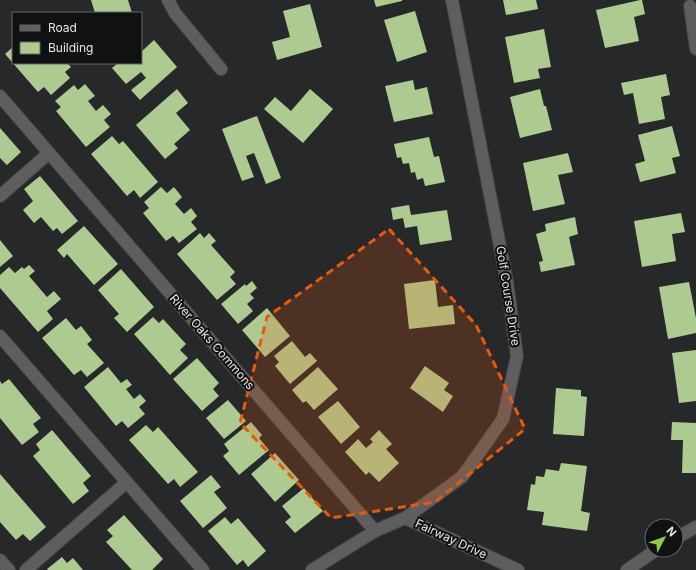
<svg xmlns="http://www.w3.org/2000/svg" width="696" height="570" font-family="Inter,sans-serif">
  <rect width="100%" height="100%" fill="#27282a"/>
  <path fill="#adcb90" d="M91 0H128L132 13H95Z
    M374 0H402V1L376 7Z
    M503 0H536L538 9 506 15Z
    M640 0H642L645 14 634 17 639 41 605 48 596 10Z
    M310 4 322 47 277 60 272 42 290 37 283 11Z
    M415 11 427 52 397 62 384 20Z
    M544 29 551 67 538 69 540 78 514 83 505 37Z
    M154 40 177 67 140 100 131 90 146 78 141 72 126 84 112 68 118 63H141V52Z
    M13 47V63H67L71 67 65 72 70 78 51 95 44 87 38 92 5 54Z
    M666 74 670 95 661 97 665 119 639 124 633 93 624 95 621 83Z
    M413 80 415 90 427 87 433 114 394 122 385 86Z
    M85 84 95 96 88 101 96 111 103 105 111 114 104 120 110 127 86 147 56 111 61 107 55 101 74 85 78 90Z
    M177 89 188 103 176 113 190 130 174 144 178 148 165 159 136 125Z
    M310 89 333 109 303 143 264 109 275 97 291 111Z
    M540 89 544 106H546L552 130 520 138 510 97Z
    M257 116 281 178 266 184 254 153 246 156 254 177 242 181 222 129Z
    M672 126 680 156 672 158 676 173 640 182 635 164 645 161 638 135Z
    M0 128 21 152 7 165 0 158Z
    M112 136 119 144 123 141 158 182 140 198 134 190 127 196 91 154Z
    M429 137 434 157 439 156 445 182 425 186 423 178 417 180 415 172 411 173 409 163 403 164 401 157 397 158 394 144Z
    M568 153 573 172 558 175 565 204 533 211 523 163Z
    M40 176 78 221 62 234 57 228 53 231 41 217 34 223 23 210 33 201 24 189Z
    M161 187 167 193 174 187 182 197 175 204 184 214 191 208 197 216 191 222 197 229 179 243 173 236 166 241 143 213 149 208 144 202Z
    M409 205 411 215 447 210 452 240 420 245 417 226 405 228 403 218 393 220 391 208Z
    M681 213 685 232 672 234 676 261 642 267 634 221Z
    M575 217 578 234 569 237 575 265 541 272 539 262 543 261 536 234 546 231 545 224Z
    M84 226 118 264 94 285 67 254 64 258 57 250Z
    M200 233 204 238 209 233 216 241 211 245 235 272 230 277 236 284 217 300 177 254Z
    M0 240 13 256 0 267Z
    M29 265 35 271 29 276 47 297 54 291 61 299 47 311 53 319 38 332 0 288V275L9 267 15 273 22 267 24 269Z
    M121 269 154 307 127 332 114 318 119 314 98 290Z
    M435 280 438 307 453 305 455 324 409 329 404 284Z
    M252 281 257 288 250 294 254 298 247 304 253 311 238 324 221 304 245 284 246 286Z
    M689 282 696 318V333L668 339 659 287Z
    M267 308 290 336 265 357 242 330Z
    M153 317 159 323 163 319 186 344 180 350 188 358 170 375 134 334Z
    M66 318 76 330 81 326 92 340 87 344 104 363 87 377 81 370 74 375 42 338Z
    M292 341 305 357 310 353 317 361 290 384 275 366 279 362 274 356Z
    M696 350V401L679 403 672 353Z
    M197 358 219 383 213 389 219 396 202 411 173 379Z
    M425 366 449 383 444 390 453 396 443 412 410 388Z
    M108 367 121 383 127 379 132 385 126 389 134 399 140 394 146 401 139 407 145 414 128 428 122 421 116 426 84 387Z
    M318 367 338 389 314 410 306 401 303 403 292 390Z
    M9 379 41 418 33 424 39 432 22 445 0 418V381L2 384Z
    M556 388 581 390V396L587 397 584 436 553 434Z
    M228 400 246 421 224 439 206 418Z
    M338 401 360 427 341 444 318 417Z
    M251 422 262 435 259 438 269 450 239 475 223 456 229 451 224 444Z
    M672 422 696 423V473H682L683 440H671Z
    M146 425 153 432 158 427 198 472 180 487 174 479 168 484 129 440Z
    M52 430 91 476 83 483 89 491 73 504 33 456 40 450 36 444Z
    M379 430 392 444 386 449 399 463 379 482 369 472 366 475 345 452 358 439 366 448 373 442 370 439Z
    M275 453 299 480 275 502 251 474Z
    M561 463 587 466 581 511 590 513 587 531 542 525 544 512 527 510 531 484 535 485 536 476 544 477 546 469 559 471Z
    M0 474 46 527 30 541 23 534 16 540 0 522Z
    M211 475 221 487 214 492 227 508 203 528 180 501Z
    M304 488 323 511 295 533 285 522 291 517 282 506Z
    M124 515 163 559 152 570H132L106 542 113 536 107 530Z
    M225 517 231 524 238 518 266 551 248 567 243 560 237 565 208 531Z
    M62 557 67 563 73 558 83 570H48L47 569Z"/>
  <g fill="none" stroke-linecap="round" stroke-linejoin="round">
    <defs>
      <path id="street" d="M168 0 175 13 221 69
        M690 6 696 49
        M0 96 375 531
        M0 196 49 153
        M0 336 203 570
        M405 518 518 570
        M676 538 696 527
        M0 560 9 570
        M26 570 127 482
        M312 570 375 531 405 518 462 477 503 419 517 356 507 282 452 0
        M627 570 656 550"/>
    </defs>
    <use href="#street" stroke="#434446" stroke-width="14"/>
    <use href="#street" stroke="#5d5e60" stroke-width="12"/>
  </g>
  <path fill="#e8590c" fill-opacity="0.2" stroke="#e8590c" stroke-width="3" stroke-dasharray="8 5" stroke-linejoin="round" d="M389 229 476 325 525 429 435 502 331 518 240 423 267 317Z"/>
  <g text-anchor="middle" stroke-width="4" stroke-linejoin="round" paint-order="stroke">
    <g font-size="12" fill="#e5e6e7" stroke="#101112">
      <text transform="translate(508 296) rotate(81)" y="4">Golf Course Drive</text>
      <text transform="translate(212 342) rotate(49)" y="4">River Oaks Commons</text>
      <text transform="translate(451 539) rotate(25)" y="4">Fairway Drive</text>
    </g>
  </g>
  <rect x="12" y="12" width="130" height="52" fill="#101112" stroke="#656667"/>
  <rect x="20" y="25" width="20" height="6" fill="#5d5e60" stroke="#656667"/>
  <text x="48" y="32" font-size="12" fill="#e5e6e7">Road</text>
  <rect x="20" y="42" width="20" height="12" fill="#adcb90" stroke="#656667"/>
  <text x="48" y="52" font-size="12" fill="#e5e6e7">Building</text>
  <g transform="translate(664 538) rotate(49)"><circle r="19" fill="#101112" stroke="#656667"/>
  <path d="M0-3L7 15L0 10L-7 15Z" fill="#91cd3f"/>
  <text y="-6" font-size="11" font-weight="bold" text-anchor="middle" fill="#e5e6e7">N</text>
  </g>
</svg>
